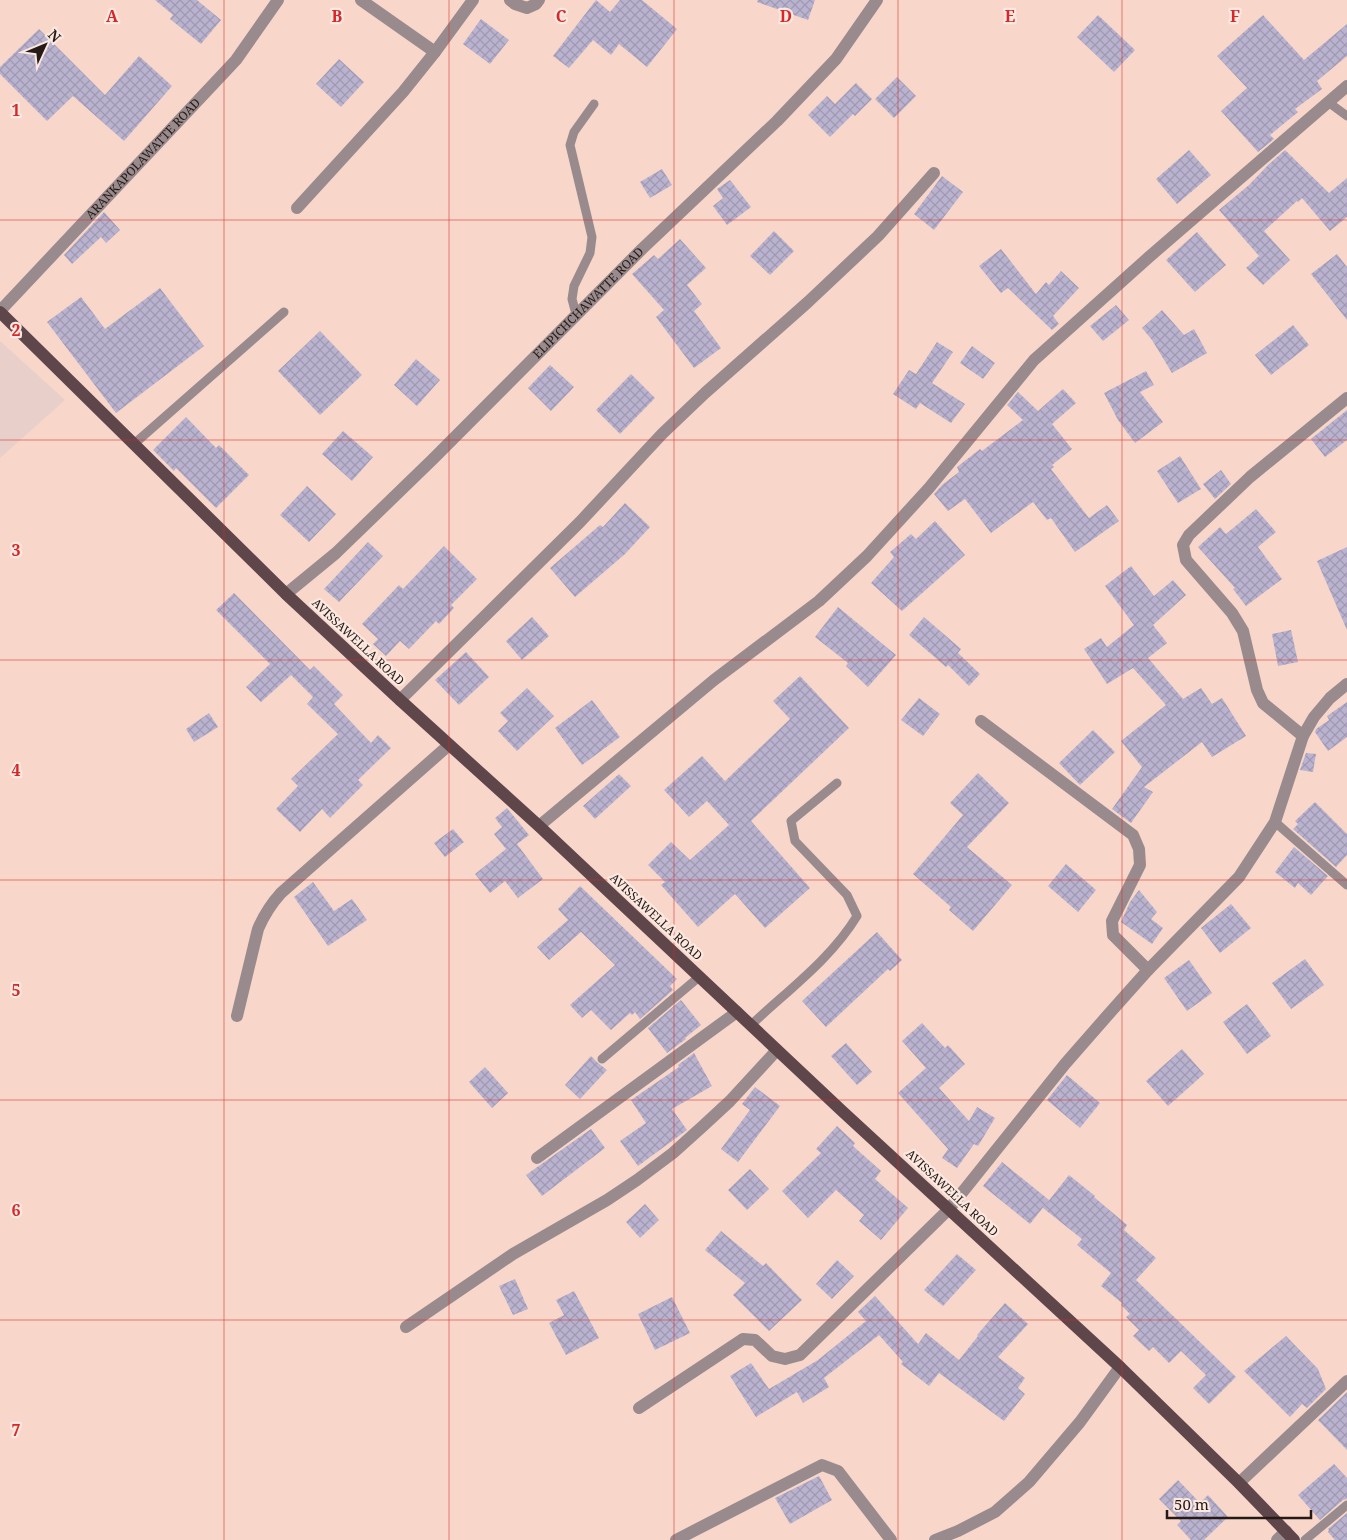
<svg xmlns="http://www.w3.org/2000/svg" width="1347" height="1540" font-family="'Noto Serif',serif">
  <defs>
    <pattern id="building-cross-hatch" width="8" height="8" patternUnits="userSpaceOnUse" patternTransform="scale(1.25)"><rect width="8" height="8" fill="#bab3cf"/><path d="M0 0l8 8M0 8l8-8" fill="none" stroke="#a099b1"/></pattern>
  </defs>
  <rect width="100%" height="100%" fill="#f8d7ca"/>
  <path fill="#e9cfc9" d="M0 341 65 400 0 458Z"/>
  <path fill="url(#building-cross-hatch)" d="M155 0H197L221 20 201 44 170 19 173 15Z
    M596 0 610 12 620 0H642L677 29 647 67 619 44 611 55 593 40 569 68 553 56Z
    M758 0H815L808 20 757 2Z
    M1098 15 1135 50 1114 72 1077 37Z
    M1263 15 1304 60 1347 24V56L1317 81 1322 89 1295 109 1298 112 1270 135 1274 139 1258 152 1221 111 1247 88 1217 56Z
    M481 19 509 40 490 64 463 44Z
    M39 29 105 95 139 56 172 86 124 141 73 96 47 121 0 74V67Z
    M339 59 364 82 341 107 316 84Z
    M897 77 916 96 894 118 875 99Z
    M856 83 872 99 855 116 853 114 830 137 808 115 827 96 835 104Z
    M1189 150 1211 175 1177 204 1156 179Z
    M1285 150 1329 193 1347 178V217L1330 231 1302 198 1298 202 1297 201 1264 231 1290 260 1263 285 1246 268 1259 256 1219 210 1249 185 1269 164Z
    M662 169 672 185 650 198 640 182Z
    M942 176 963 192 934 230 914 214Z
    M730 180 751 207 727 225 713 206 723 198 717 189Z
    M104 212 120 230 106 243 101 237 72 264 64 255Z
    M774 231 794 251 770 275 750 256Z
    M1197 232 1226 265 1195 292 1166 260Z
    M680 239 706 268 687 285 702 304 694 311 721 348 694 368 656 317 664 310 632 274 654 255 658 259Z
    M1001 249 1036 294 1046 282 1049 285 1061 271 1079 288 1053 316 1059 324 1052 330 1008 288 1001 293 979 266Z
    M1337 254 1347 267V320L1311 274Z
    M160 288 204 346 116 413 47 322 81 297 105 329Z
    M1116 305 1129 320 1103 341 1090 326Z
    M1162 310 1184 335 1194 329 1207 353 1172 373 1152 340 1142 328Z
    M1293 325 1309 345 1271 375 1255 355Z
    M320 331 362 375 320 415 278 371Z
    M937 342 953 352 932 383 965 404 951 423 920 403 916 409 893 394 909 370 916 374Z
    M972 346 995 363 983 379 960 363Z
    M416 359 440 380 417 406 394 385Z
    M550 365 574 387 551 411 528 388Z
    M1146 371 1154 385 1140 392 1163 422 1135 443 1118 420 1104 393Z
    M631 374 655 398 620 434 596 410Z
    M1063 389 1076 403 1052 424 1072 449 1052 465 1054 467 1051 469 1089 518 1107 505 1119 521 1075 552 1051 518 1047 520 1033 502 991 533 965 499 948 511 934 494 942 485 959 472 957 467 980 449 982 451 1023 420 1007 405 1018 392 1038 411Z
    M1347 410V440L1325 457 1311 439Z
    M186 417 216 448 219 445 249 475 216 508 176 468 174 471 153 450Z
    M343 431 373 457 352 481 322 454Z
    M1180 456 1201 489 1178 503 1157 471Z
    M1221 470 1231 484 1215 499 1203 484Z
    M307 486 336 514 309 542 280 515Z
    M625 503 650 527 625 554 575 597 550 568 600 525 603 527Z
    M1256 509 1276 532 1258 547 1282 579 1246 606 1233 589 1235 588 1198 547 1220 527 1226 534Z
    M935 521 965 555 902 611 871 583 894 557 890 552 911 534 916 539Z
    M368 542 383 556 339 602 324 589Z
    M444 546 477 579 451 605 454 608 439 624 436 621 409 649 400 641 386 656 373 644 378 639 362 624 399 585 403 589Z
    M1347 547V630L1317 561Z
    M1131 566 1154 596 1173 580 1186 595 1153 625 1167 643 1148 658 1183 699 1201 688 1212 704 1222 698 1246 736 1212 757 1202 742 1144 787 1153 792 1131 823 1112 809 1142 767 1121 741 1166 705 1133 668 1107 684 1084 649 1101 638 1107 647 1134 625 1105 586Z
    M234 593 310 670 314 666 343 695 334 704 371 743 378 735 391 748 358 780 363 785 330 818 322 809 300 832 276 809 298 786 291 779 338 734 307 704 313 697 291 675 261 702 246 687 270 664 216 610Z
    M838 607 896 655 868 687 846 666 848 663 815 637Z
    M532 617 549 636 522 660 506 641Z
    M924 617 961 649 958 653 980 674 969 686 948 665 946 667 909 635Z
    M1291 630 1298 662 1278 666 1272 634Z
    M466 652 489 677 459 705 435 680Z
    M800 676 849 728 751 821 810 888 765 928 735 894 698 927 661 885 665 882 648 865 671 842 690 860 729 825 707 801 689 817 664 790 702 756 725 781 790 719 773 701Z
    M527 688 554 716 517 751 498 731 508 721 500 713Z
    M919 698 940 714 923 736 901 720Z
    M592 700 620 737 582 765 555 728Z
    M1347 702V737L1328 751 1315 732 1316 729 1329 720 1327 716Z
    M209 713 218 727 194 742 186 729Z
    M1093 730 1115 752 1080 785 1059 763Z
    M1306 753 1316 754 1313 772 1300 770Z
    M978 773 1009 803 967 847 1012 885 973 931 949 910 951 907 913 874 963 815 950 803Z
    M619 774 631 786 595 819 583 806Z
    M1315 802 1347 834V855L1336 867 1293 829 1298 824 1295 821Z
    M507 808 529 835 517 844 543 879 518 898 505 881 490 893 475 874 506 849 494 834 502 827 495 818Z
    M453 829 464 842 445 857 434 843Z
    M1294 847 1328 876 1311 895 1298 883 1295 888 1275 872Z
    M1066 864 1096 890 1078 912 1048 886Z
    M313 882 334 911 352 899 367 920 328 946 294 897Z
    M580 886 677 979 670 986 673 990 640 1019 635 1012 632 1015 630 1013 611 1030 591 1010 582 1018 570 1005 615 965 581 932 549 960 537 947 568 920 558 909Z
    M1139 890 1157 912 1151 919 1163 928 1152 944 1121 922 1130 902Z
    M1231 904 1251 928 1220 953 1201 928Z
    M877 932 902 960 890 971 888 969 826 1027 802 1001Z
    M1305 959 1324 985 1291 1009 1272 983Z
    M1189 960 1212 993 1187 1011 1164 978Z
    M681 1000 701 1025 685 1038 686 1039 667 1053 648 1028Z
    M1247 1004 1271 1036 1247 1054 1223 1022Z
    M922 1023 945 1048 948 1045 965 1064 939 1088 969 1121 977 1107 995 1118 978 1146 974 1144 957 1168 942 1158 948 1149 898 1093 926 1068 902 1041Z
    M846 1043 872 1072 857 1085 831 1056Z
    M1182 1049 1204 1074 1168 1106 1146 1081Z
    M694 1053 712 1086 672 1109 687 1130 638 1166 620 1141 646 1123 631 1100 679 1067 678 1065Z
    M591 1056 598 1063 607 1070 580 1099 565 1085Z
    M485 1067 508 1093 492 1108 469 1082Z
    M1067 1075 1100 1103 1080 1128 1047 1100Z
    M755 1087 780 1106 738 1162 721 1149 750 1110 742 1104Z
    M837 1126 855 1143 853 1146 881 1171 875 1179 908 1208 881 1240 859 1221 864 1215 836 1190 808 1218 782 1191 821 1153 816 1149Z
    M591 1129 605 1148 542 1196 526 1175Z
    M1002 1162 1049 1200 1030 1224 983 1186Z
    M750 1169 769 1189 747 1210 728 1190Z
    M1069 1175 1095 1196 1094 1197 1127 1225 1124 1230 1156 1258 1136 1280 1236 1377 1209 1404 1193 1388 1206 1375 1181 1351 1169 1363 1153 1347 1149 1351 1133 1336 1139 1330 1126 1317 1130 1314 1121 1305 1122 1303 1101 1286 1111 1273 1077 1245 1082 1239 1043 1208Z
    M645 1204 659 1220 640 1238 626 1222Z
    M721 1231 763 1266 766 1263 802 1300 769 1331 733 1295 745 1283 705 1250Z
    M957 1254 976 1270 943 1306 924 1290Z
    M837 1260 854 1276 832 1299 816 1284Z
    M515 1279 528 1309 513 1315 499 1286Z
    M574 1291 599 1338 566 1355 549 1323 564 1315 556 1300Z
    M875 1296 918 1344 926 1333 959 1360 978 1336 977 1335 1005 1303 1028 1324 998 1357 1025 1378 1018 1388 1025 1394 1004 1421 939 1373 929 1386 901 1364 903 1362 879 1335 824 1378 829 1387 803 1403 797 1392 756 1417 730 1376 751 1363 769 1389 818 1360 866 1321 858 1312Z
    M672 1297 690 1333 655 1350 638 1314Z
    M1286 1336 1318 1369 1326 1389 1307 1408 1302 1404 1290 1417 1244 1371Z
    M1347 1392V1450L1318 1420Z
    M1334 1464 1347 1478V1499L1343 1500 1320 1520 1298 1495Z
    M819 1476 832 1500 790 1524 775 1498Z
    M1178 1480 1200 1503 1208 1495 1228 1517 1204 1540H1191L1177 1525 1181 1521 1159 1499Z
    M1347 1513V1540H1335L1328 1532 1329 1530 1328 1529Z"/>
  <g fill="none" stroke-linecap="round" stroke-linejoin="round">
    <path stroke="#998b8d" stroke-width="9" d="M1328 102 1347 116
      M576 314 572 299 574 286 590 253 592 237 570 145 574 132 594 104
      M134 444 284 312
      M1275 822 1347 885
      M751 1025C787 991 831 959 857 916L847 895 795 841 791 821 837 783
      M602 1059 699 977
      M1305 1540 1347 1505"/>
    <g stroke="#998b8d" stroke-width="12">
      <path d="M361 0 435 52"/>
      <path d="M510 0 515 4 527 8 536 4 539 0"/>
      <path d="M297 208 403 92 435 52 473 0"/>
      <path id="s1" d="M0 311 236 60 278 0"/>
      <path id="s2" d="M286 594 336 553 433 459 642 249 777 121 836 59 877 0"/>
      <path d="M400 700 580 522 662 434 705 393 808 302 878 236 934 173"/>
      <path d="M981 721 1133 835 1139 849 1140 865 1112 921 1113 935 1148 970"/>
      <path d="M1303 736 1263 703 1257 690 1243 631 1232 613 1186 560 1183 545 1189 535 1250 477 1347 398"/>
      <path d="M539 826 714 680 819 601 867 556 929 488 1034 360 1149 257 1347 86"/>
      <path d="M237 1016 258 929C264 915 271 904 281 893L449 745"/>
      <path d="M537 1158 737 1012"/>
      <path d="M406 1327 513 1254 607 1200 637 1180 673 1153 703 1126 730 1101 777 1050"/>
      <path d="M639 1408 743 1339 755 1340 772 1356 785 1359 800 1355 949 1209 1065 1064 1107 1016 1148 970 1239 877 1275 822 1303 736 1314 717 1330 698 1347 684"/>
      <path d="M1239 1483 1347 1381"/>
      <path d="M676 1540 822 1465 838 1471 891 1540"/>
      <path d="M935 1540 958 1531 995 1512 1029 1482 1080 1422 1120 1367"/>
      <path d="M1277 1540 1286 1531"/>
    </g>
    <path stroke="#5f464b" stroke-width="12" d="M0 312 286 594 400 700 539 826 841 1110 1120 1367 1239 1483 1294 1540"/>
  </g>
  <path fill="none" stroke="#d62828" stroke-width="1" stroke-opacity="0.55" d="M224 0V1540M449 0V1540M674 0V1540M898 0V1540M1122 0V1540M0 220H1347M0 440H1347M0 660H1347M0 880H1347M0 1100H1347M0 1320H1347"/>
  <g text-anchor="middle" stroke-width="4.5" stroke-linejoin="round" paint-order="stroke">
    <g font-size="12" fill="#251a15" stroke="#fbe8e0">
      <text dy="4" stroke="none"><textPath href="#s1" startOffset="209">ARANKAPOLAWATTE ROAD</textPath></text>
      <text dy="4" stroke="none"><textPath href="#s2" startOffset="420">ELIPICHCHAWATTE ROAD</textPath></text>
      <text transform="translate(358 642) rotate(43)" y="4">AVISSAWELLA ROAD</text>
      <text transform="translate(656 917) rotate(43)" y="4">AVISSAWELLA ROAD</text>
      <text transform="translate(952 1193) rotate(43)" y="4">AVISSAWELLA ROAD</text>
    </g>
  </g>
  <g font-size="16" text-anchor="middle" font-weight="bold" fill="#d62828" stroke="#fbe8e0" stroke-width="4.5" stroke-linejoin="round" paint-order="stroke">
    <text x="112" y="22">A</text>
    <text x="337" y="22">B</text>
    <text x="561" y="22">C</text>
    <text x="786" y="22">D</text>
    <text x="1010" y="22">E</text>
    <text x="1235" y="22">F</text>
    <text x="16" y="116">1</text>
    <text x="16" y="336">2</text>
    <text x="16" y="556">3</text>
    <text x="16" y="776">4</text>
    <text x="16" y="996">5</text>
    <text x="16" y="1216">6</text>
    <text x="16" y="1436">7</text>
  </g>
  <g transform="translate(45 45) rotate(46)" stroke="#fbe8e0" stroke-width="4" paint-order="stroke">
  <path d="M0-4L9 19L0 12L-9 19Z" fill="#251a15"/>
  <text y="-8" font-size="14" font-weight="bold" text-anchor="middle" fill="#251a15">N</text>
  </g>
  <path d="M1167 1510v8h144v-8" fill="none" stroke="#251a15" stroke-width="2.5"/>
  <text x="1174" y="1510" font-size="15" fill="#251a15" stroke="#fbe8e0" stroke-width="4" paint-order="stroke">50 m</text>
</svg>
